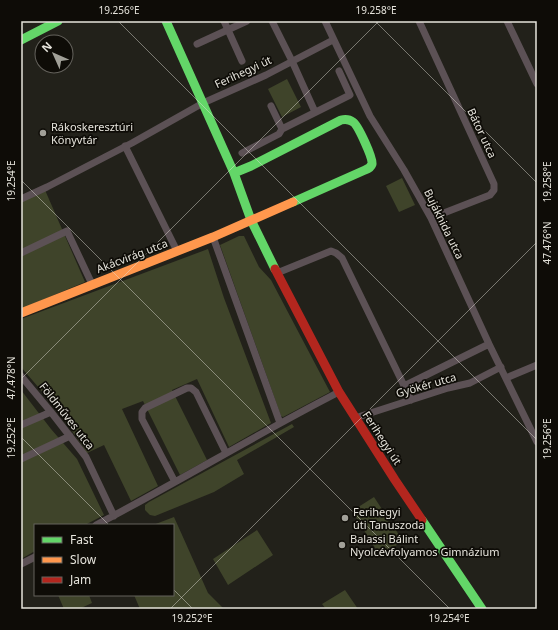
<svg xmlns="http://www.w3.org/2000/svg" width="558" height="630" font-family="'Noto Sans',sans-serif">
  <rect width="100%" height="100%" fill="#22211a"/>
  <path fill="#3f442a" d="M287 79 301 107 282 117 268 89Z
    M402 178 415 205 399 212 386 186Z
    M45 190 85 282 21 309V201Z
    M239 236H244L259 267 271 280 330 392 283 417 281 416 220 245Z
    M208 249 224 298 271 423 229 447 197 379 172 390 207 460 180 475 143 401 122 409 158 486 131 501 104 445 87 453 57 409 21 367V319Z
    M21 390 51 429 77 459 104 515 85 525H35V551L21 559Z
    M292 424 294 427 237 460 244 474 214 492 155 516 150 515 145 510V505L149 502Z
    M374 497 403 541 380 556 352 511Z
    M174 517 208 593 224 609H140L134 595H173V525H153Z
    M257 530 273 555 228 585 213 559Z
    M345 590 358 609H326L322 604Z
    M58 595H89L92 603 79 609H64Z"/>
  <g fill="none" stroke-linecap="round" stroke-linejoin="round">
    <path stroke="#5c5155" stroke-width="7" d="M224 21 242 61
      M272 21 292 61 315 112
      M325 21 370 116 404 170 431 218 489 344 537 442
      M419 21 494 184V190L490 195 431 218
      M507 21 537 84
      M197 44 247 21
      M271 106 282 129
      M125 146 177 251
      M242 153 279 134 282 129 350 95 339 71
      M21 199 47 187 132 143 203 103 266 75 333 40
      M213 237 280 423
      M21 253 67 231 92 284
      M277 273 331 251 336 253 342 258 411 400
      M21 376 51 412 86 457 114 516
      M506 378 537 365
      M404 386 489 344
      M355 418 448 388 470 383 501 367
      M21 425 51 412
      M21 459 70 436
      M175 482 142 419V412L145 408 187 388H191L196 392 226 453
      M96 525C178 482 257 434 339 392
      M21 564 35 557"/>
    <path stroke="#63d668" stroke-width="9" d="M166 21 234 173 251 220 275 269
      M21 40 58 21
      M234 173 251 166 341 120C345 119 349 119 353 122 358 125 373 158 372 164 371 167 368 169 365 170L293 202
      M422 520 482 609"/>
    <path stroke="#ff974d" stroke-width="9" d="M21 313 213 237 293 202"/>
    <path stroke="#b3261e" stroke-width="9" d="M275 269 339 392 395 480 422 520"/>
  </g>
  <path fill="none" stroke="#e6e4dc" stroke-width="1" stroke-opacity="0.45" d="M118 21 537 440M375 21 537 183M21 180 450 609M21 379 379 21M21 437 109 525M173 589 193 609M170 609 537 242"/>
  <g fill="#a1a098" stroke="#0e0c07" stroke-width="1.5">
    <circle cx="43" cy="133" r="4"/>
    <circle cx="345" cy="518" r="4"/>
    <circle cx="342" cy="545" r="4"/>
  </g>
  <g text-anchor="middle" stroke-width="3.5" stroke-linejoin="round" paint-order="stroke">
    <g font-size="11" fill="#e6e4dc" stroke="#0e0c07">
      <text transform="translate(243 72) rotate(-25)" y="4">Ferihegyi út</text>
      <text transform="translate(482 133) rotate(65)" y="4">Bátor utca</text>
      <text transform="translate(444 224) rotate(64)" y="4">Bujákhida utca</text>
      <text transform="translate(132 256) rotate(-21)" y="4">Akácvirág utca</text>
      <text transform="translate(426 385) rotate(-16)" y="4">Gyökér utca</text>
      <text transform="translate(67 416) rotate(52)" y="4">Földműves utca</text>
      <text transform="translate(382 438) rotate(57)" y="4">Ferihegyi út</text>
    </g>
    <g font-size="11" fill="#e6e4dc" stroke="#0e0c07" text-anchor="start">
      <text x="51" y="131">Rákoskeresztúri<tspan x="51" dy="13">Könyvtár</tspan></text>
      <text x="353" y="516">Ferihegyi<tspan x="353" dy="13">úti Tanuszoda</tspan></text>
      <text x="350" y="543">Balassi Bálint<tspan x="350" dy="13">Nyolcévfolyamos Gimnázium</tspan></text>
    </g>
  </g>
  <rect width="558" height="630" fill="none" stroke="#0e0c07" stroke-width="44"/>
  <rect x="34" y="524" width="140" height="72" fill="#0e0c07" stroke="#64625c"/>
  <rect x="42" y="537" width="20" height="6" fill="#63d668" stroke="#64625c"/>
  <text x="70" y="544" font-size="12" fill="#e6e4dc">Fast</text>
  <rect x="42" y="557" width="20" height="6" fill="#ff974d" stroke="#64625c"/>
  <text x="70" y="564" font-size="12" fill="#e6e4dc">Slow</text>
  <rect x="42" y="577" width="20" height="6" fill="#b3261e" stroke="#64625c"/>
  <text x="70" y="584" font-size="12" fill="#e6e4dc">Jam</text>
  <g transform="translate(54 54) rotate(315)"><circle r="19" fill="#0e0c07" stroke="#64625c"/>
  <path d="M0-3L7 15L0 10L-7 15Z" fill="#a1a098"/>
  <text y="-6" font-size="11" font-weight="bold" text-anchor="middle" fill="#e6e4dc">N</text>
  </g>
  <rect x="22" y="22" width="514" height="586" fill="none" stroke="#e6e4dc" stroke-width="1.5"/>
  <g font-size="10" text-anchor="middle" fill="#e6e4dc">
    <text x="119" y="14">19.256°E</text>
    <text x="376" y="14">19.258°E</text>
    <text transform="translate(11 181) rotate(-90)" y="4">19.254°E</text>
    <text transform="translate(547 182) rotate(-90)" y="4">19.258°E</text>
    <text transform="translate(547 243) rotate(-90)" y="4">47.476°N</text>
    <text transform="translate(11 378) rotate(-90)" y="4">47.478°N</text>
    <text transform="translate(11 438) rotate(-90)" y="4">19.252°E</text>
    <text transform="translate(547 439) rotate(-90)" y="4">19.256°E</text>
    <text x="192" y="622">19.252°E</text>
    <text x="449" y="622">19.254°E</text>
  </g>
</svg>
